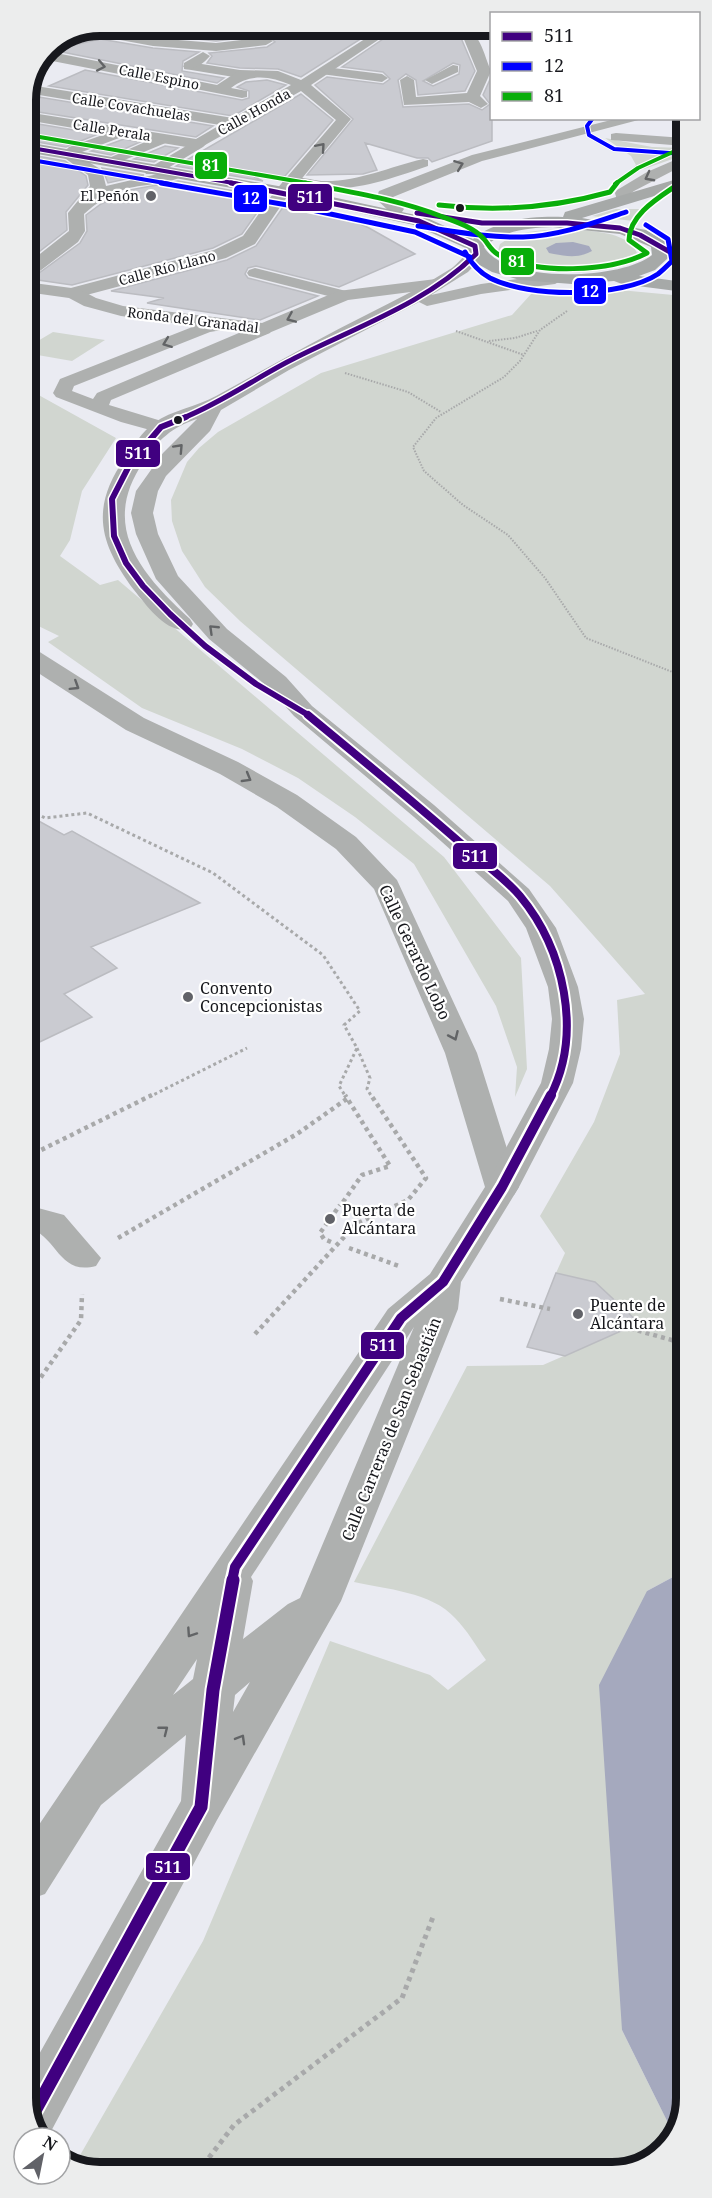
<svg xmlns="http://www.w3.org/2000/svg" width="712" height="2198" font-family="'Noto Serif',serif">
  <rect width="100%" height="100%" fill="#eaebf2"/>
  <path fill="#d1d6d0" d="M605 138 652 147 684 148V155L644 169 633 168 636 165 631 156Z
    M616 209H640L633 221 592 216Z
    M565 229C586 231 628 230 637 253 619 282 519 276 498 251L500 244C519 230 542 230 565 229Z
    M598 288 684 296 686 1570 647 1591 622 2030 674 2135 671 2144 631 2170 95 2172 75 2164 203 1941 330 1641 430 1675 448 1690 486 1660C476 1646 467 1630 455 1618 432 1592 385 1589 354 1582L467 1366 543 1365 598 1341 615 1301 595 1282 556 1273 565 1253 540 1216 594 1122 620 1054 617 1000 645 994 550 886 240 621 205 587 182 551 172 521 171 500 187 462 199 448 218 432 321 373 512 315 532 293Z
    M53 332 105 340 72 361 26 353V348Z
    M26 388 116 438 82 491 70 540 60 556 100 585 118 580 444 857 521 958 527 1069 515 1097 517 1067 496 1006 414 864 355 817 298 778 242 749 142 708 48 642 59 636 26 620Z"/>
  <path fill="#a5a9be" d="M573 242 589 246 592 251C578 259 564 256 549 253L546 248 556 243Z
    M686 1570V2098L674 2135 622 2030 599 1685 647 1591Z"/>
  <path fill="#cacbd1" stroke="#bbbcc1" stroke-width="1.5" fill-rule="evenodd" d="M154 26H381L301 77 278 69 240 68 207 63 212 56 209 53 267 47 275 42 267 35 216 41 129 32Z
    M420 26H448L461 38 475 71 465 91 418 95 416 80 406 74 398 80 403 107 469 104 482 110 490 104 483 95 492 75V141L432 162 428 158H417L365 143 377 170 363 174 307 175 353 119 315 85 327 77 383 84 390 79 383 72 342 67 389 35 442 39 451 34 442 27ZM453 63 460 65 459 74 433 86 423 81Z
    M100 39 153 48 199 52 183 61 182 71 224 78 217 83 52 50Z
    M85 70 242 100 249 98V91L237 87 246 82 267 80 286 85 233 116 49 86Z
    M301 94 333 120 285 176 254 177 263 181 176 166Z
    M26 96 27 95 213 126 196 137 26 110Z
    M26 123V122L98 134 66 147 26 140Z
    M124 139 140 142 111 155 91 151Z
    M165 146 178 148 154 162 134 159Z
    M26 154 65 161 86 176 88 185 66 212 67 230 26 262Z
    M102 168 144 175 108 183Z
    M178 181 268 197 242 234 213 248 72 285 31 279 80 243 87 231 86 215 101 204 130 190Z
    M288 200 322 207 369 228 415 254 339 287 256 266 248 268 245 274 248 278 318 296 260 320 147 303 164 298 111 291 227 260 256 246Z
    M26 814 64 835 72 831 200 903 91 947 117 968 64 994 92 1017 27 1048Z
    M556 1273 595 1282 639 1323 565 1356 527 1347Z"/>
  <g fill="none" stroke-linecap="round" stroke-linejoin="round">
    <path stroke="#a8a9aa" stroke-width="2" stroke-dasharray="1.5 1.5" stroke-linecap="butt" d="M567 311 540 330 520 361 504 377 436 418 413 447 424 471 463 505 508 535 545 578 586 638 685 677
      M456 331 524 355
      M489 341 515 338 537 331
      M345 373 408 392 441 412"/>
    <path stroke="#a8a9aa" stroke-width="3" stroke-dasharray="3 3" stroke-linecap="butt" d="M26 808 45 818 87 813 213 873 323 955 360 1011 344 1025 357 1048 339 1086 346 1097
      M357 1048 370 1078 367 1089 372 1097
      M149 1097 247 1048"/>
    <path stroke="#a8a9aa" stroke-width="4.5" stroke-dasharray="4 4" stroke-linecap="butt" d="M27 1157 152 1095
      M343 1202 362 1175 390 1166 345 1095
      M118 1238 297 1134 348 1098
      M331 1242 324 1239 320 1233 340 1205
      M349 1248 399 1266
      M500 1299 550 1309
      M607 1322 686 1344
      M255 1334 356 1224 408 1200 426 1178 371 1095
      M27 1397 81 1320 82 1294"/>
    <path stroke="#a8a9aa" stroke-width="5" stroke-dasharray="4.5 4.5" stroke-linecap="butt" d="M198 2172 234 2125 402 1998 433 1917"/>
    <path fill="#aeb0af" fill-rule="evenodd" d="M492 29V37H467L461 33 467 29Z
      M189 62 240 70 246 74 240 78 185 69 183 66Z
      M325 67 382 74 388 78 382 82 321 74 319 71Z
      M616 133 684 138V146L611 140V134Z
      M684 156V165L634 191 630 194 628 204H618L615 193 617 190 647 172Z
      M423 159 428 160V166C381 182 355 192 304 188 296 187 287 188 282 182 290 173 311 180 322 181 359 182 388 167 423 159Z
      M255 268 350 292 352 295 344 300 249 276 247 273 249 270Z
      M222 320 230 325 228 329 210 332 74 386 72 391 93 399 97 393 258 325H270L272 329 270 333 111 400 109 405 168 423 170 427 168 431 161 433 121 422 56 397 53 393 60 379 200 324Z"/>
    <path fill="#aeb0af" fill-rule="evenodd" d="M384 26 442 29 449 33 442 37 389 33 382 29Z
      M203 52 210 56C204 63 194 71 184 69V63Z
      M453 65 458 66V72L432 84 425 80Z
      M122 128 127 129 129 132 127 135 74 155 66 150 69 147Z
      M163 134 171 139 168 142 122 161H112L109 158Z
      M198 139 203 141 206 144 203 147 158 174H146L144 171Z
      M283 186 291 191 255 244 226 258 79 297H67L64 293 67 289 214 250 243 236 277 188Z
      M27 1205 64 1215 101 1258 96 1266C58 1276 58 1236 27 1227Z"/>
    <path fill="#aeb0af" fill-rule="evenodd" d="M385 26H399L311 85 351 119 289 194H277L275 191 336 120 301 91 198 149 26 120V112L196 139 220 125 27 93 30 85 233 118 291 85C270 76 250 73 231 88L247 91V97L242 98 42 59 46 51 217 85 240 70 278 71 301 80Z
      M450 26C480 26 481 47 491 71L480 96 488 104 481 108 469 102 404 105 400 80 407 76 414 80 416 97 467 93 477 71 463 37Z
      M94 28 153 38 216 43 266 37 273 41 266 45 216 51 153 46 82 33Z
      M619 118H646L482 161 393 197 404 209 402 212H390L376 199 379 191 472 155Z
      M70 151 102 170 106 186 175 170 183 175C176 183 141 185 129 188 112 193 97 202 84 214L85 231 78 242 32 277 26 278V265L69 231 68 213 90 186 88 175 62 156Z
      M436 279 445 284 442 288 348 300 264 335 121 316 84 306 69 298 26 292V282L79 289 96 298 123 306 262 323 338 291Z
      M26 647 35 649 144 718 238 762 297 795 356 837 397 880 477 1053 519 1187 514 1195 502 1198 490 1195 485 1187 445 1053 374 889 336 849 277 807 220 774 126 730 26 665Z"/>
    <path fill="#aeb0af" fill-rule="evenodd" d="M476 249 485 254 468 272 431 295 481 284 555 274 564 279 555 284 481 294 427 306 419 302 289 370 221 410 210 431 166 476 158 491 153 513 158 534 178 576 227 629 286 677 312 706 434 805 529 889 556 928 578 987 584 1019 581 1049 573 1083 519 1187 461 1282 458 1309 341 1601 217 1820 48 2137 41 2138 28 2117V2074L181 1801 186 1735 101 1805 45 1894 28 1900V1841L388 1309 430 1274 485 1187 541 1083 549 1049 552 1019 548 987 526 928 508 901 414 817 294 716 268 687 209 639 156 579 136 534 131 513 136 491 163 453 197 419C172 427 158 440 144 461 99 526 141 574 190 619L193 624 190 629C167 635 147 606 134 590 99 543 90 508 125 458 133 446 142 432 154 423 172 410 196 407 216 396 267 368 316 340 368 314 396 300 425 285 452 268 460 262 466 251 476 249ZM414 1327 300 1598 288 1604 243 1639 253 1581 251 1577ZM197 1659 193 1679 173 1695ZM250 1682 233 1712 235 1695Z"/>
    <path fill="#a6a9a8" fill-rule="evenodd" d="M26 142 295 189 425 217 473 239C497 219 533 216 563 217L565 212 684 177V187L582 218 646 230 684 253V265L668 258 655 270 639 276 684 282V292L622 284 614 281 572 284 520 280 492 272 476 263 468 249 414 225 295 199 26 152ZM553 227 620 234 651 247 652 255C622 280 506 284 484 247 504 230 528 228 553 227Z"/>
    <defs>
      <path id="bus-1-far5" d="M26 147 239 184"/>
      <path id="bus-1-far4" d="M417 213 482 223H567L620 228 640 235 684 260
        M183 418C223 402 257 377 295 358 356 327 427 303 476 254L475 246 419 221 231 183"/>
      <path id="bus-1-far3" d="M186 417 161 427 131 462 112 499 114 536 126 563 143 586 170 614 205 646 256 684 310 716"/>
      <path id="bus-1-far2" d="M308 715C361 759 414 802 465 847 483 863 505 878 520 896 564 949 583 1033 550 1097"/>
      <path id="bus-1-far1" d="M232 1581 235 1567 401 1318 443 1282 502 1187 551 1095"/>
      <path id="bus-1" d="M30 2120 201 1807 213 1690 233 1580"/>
      <path id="bus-2-far1" d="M593 118 587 126 589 135 614 149 683 154
        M26 159 170 184"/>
      <path id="bus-2" d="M161 183 293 206 415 232 470 257
        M418 226C453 231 488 238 523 237 559 236 593 223 626 212
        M465 252C471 263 479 272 490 278 529 298 622 298 658 274 663 270 668 265 672 261L668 239 646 225"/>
      <path id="bus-3-far1" d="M28 135 313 184
        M615 184 638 168 675 151"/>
      <path id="bus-3" d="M305 183C351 192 400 200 443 217 457 222 474 228 484 239 489 245 491 251 499 255 536 275 610 272 647 253L629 240C629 215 658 198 677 185
        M439 205C498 212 553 208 610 192L617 183"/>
    </defs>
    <use href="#bus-1-far5" stroke="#fff" stroke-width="6"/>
    <use href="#bus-1-far4" stroke="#fff" stroke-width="8"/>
    <use href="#bus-1-far3" stroke="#fff" stroke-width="9"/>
    <use href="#bus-1-far2" stroke="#fff" stroke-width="12"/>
    <use href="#bus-1-far1" stroke="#fff" stroke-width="15"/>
    <use href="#bus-1" stroke="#fff" stroke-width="17"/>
    <use href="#bus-2-far1" stroke="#fff" stroke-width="6"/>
    <use href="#bus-2" stroke="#fff" stroke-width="8"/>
    <use href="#bus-3-far1" stroke="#fff" stroke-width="6"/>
    <use href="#bus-3" stroke="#fff" stroke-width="8"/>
    <use href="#bus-1-far5" stroke="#400080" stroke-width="4"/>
    <use href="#bus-1-far4" stroke="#400080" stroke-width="5"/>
    <use href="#bus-1-far3" stroke="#400080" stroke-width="6"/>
    <use href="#bus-1-far2" stroke="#400080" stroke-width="8"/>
    <use href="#bus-1-far1" stroke="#400080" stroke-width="10"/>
    <use href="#bus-1" stroke="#400080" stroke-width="13"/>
    <use href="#bus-2-far1" stroke="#00f" stroke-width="4"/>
    <use href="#bus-2" stroke="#00f" stroke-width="5"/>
    <use href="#bus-3-far1" stroke="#09ae0a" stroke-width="4"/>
    <use href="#bus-3" stroke="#09ae0a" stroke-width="5"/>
  </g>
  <defs><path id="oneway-chevron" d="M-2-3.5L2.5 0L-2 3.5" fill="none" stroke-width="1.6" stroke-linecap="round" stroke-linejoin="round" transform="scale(1.5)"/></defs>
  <g stroke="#626466">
    <use href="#oneway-chevron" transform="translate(101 66) rotate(11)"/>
    <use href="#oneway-chevron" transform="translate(321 147) rotate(-49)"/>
    <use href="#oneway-chevron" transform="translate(459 165) rotate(-21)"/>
    <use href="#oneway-chevron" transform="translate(649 177) rotate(152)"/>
    <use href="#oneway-chevron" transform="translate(291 318) rotate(157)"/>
    <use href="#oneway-chevron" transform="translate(167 343) rotate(159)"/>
    <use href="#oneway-chevron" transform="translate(179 448) rotate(-47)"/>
    <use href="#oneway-chevron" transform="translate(213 629) rotate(-136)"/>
    <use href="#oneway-chevron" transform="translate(75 686) rotate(32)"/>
    <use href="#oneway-chevron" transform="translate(247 778) rotate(30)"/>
    <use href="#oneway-chevron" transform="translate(454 1036) rotate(66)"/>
    <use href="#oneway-chevron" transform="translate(191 1633) rotate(124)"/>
    <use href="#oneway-chevron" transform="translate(164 1730) rotate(-38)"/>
    <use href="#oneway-chevron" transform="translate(241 1739) rotate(-60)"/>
  </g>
  <g fill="#616268" stroke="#fff" stroke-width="2">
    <circle cx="151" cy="196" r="6"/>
    <circle cx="188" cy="997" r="6"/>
    <circle cx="330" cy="1219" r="6"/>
    <circle cx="578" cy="1314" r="6"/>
  </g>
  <g fill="#17181d" stroke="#fff" stroke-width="2">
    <circle cx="460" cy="208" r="5"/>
    <circle cx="178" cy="420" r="5"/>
  </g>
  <g text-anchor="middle" stroke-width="4.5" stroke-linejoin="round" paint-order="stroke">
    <g font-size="14" fill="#17181d" stroke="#fff">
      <text transform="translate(159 77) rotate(11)" y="5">Calle Espino</text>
      <text transform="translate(131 107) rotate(9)" y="5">Calle Covachuelas</text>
      <text transform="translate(254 112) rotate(-29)" y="5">Calle Honda</text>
      <text transform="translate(112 130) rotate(9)" y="5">Calle Perala</text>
      <text transform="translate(167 268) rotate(-15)" y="5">Calle Río Llano</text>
      <text transform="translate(193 320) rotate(7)" y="5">Ronda del Granadal</text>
    </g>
    <g font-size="14" fill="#17181d" stroke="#fff" text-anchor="end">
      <text x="139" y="201">El Peñón</text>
    </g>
    <g font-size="16" fill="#17181d" stroke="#fff">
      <text transform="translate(415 952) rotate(65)" y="6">Calle Gerardo Lobo</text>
      <text transform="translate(391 1429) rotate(-68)" y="6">Calle Carreras de San Sebastián</text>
    </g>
    <g font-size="16" fill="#17181d" stroke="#fff" text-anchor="start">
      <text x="200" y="994">Convento<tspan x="200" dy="18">Concepcionistas</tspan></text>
      <text x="342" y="1216">Puerta de<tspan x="342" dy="18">Alcántara</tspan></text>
      <text x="590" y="1311">Puente de<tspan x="590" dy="18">Alcántara</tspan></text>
    </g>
  </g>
  <path d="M0 0H712V2198H0ZM100 36H612A64 64 0 0 1 676 100V2098A64 64 0 0 1 612 2162H100A64 64 0 0 1 36 2098V100A64 64 0 0 1 100 36Z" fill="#eceded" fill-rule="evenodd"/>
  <path fill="none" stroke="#17181d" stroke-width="8" d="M100 36H612A64 64 0 0 1 676 100V2098A64 64 0 0 1 612 2162H100A64 64 0 0 1 36 2098V100A64 64 0 0 1 100 36Z"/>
  <g stroke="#fff" stroke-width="2">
    <rect x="194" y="151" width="34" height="29" rx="6" fill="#09ae0a"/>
    <rect x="287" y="183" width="46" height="29" rx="6" fill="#400080"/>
    <rect x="233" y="184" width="35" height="29" rx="6" fill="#00f"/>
    <rect x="500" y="247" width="35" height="29" rx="6" fill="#09ae0a"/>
    <rect x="573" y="277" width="34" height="28" rx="6" fill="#00f"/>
    <rect x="115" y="439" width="46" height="29" rx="6" fill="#400080"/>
    <rect x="452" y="842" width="46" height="28" rx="6" fill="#400080"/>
    <rect x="360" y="1331" width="45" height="29" rx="6" fill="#400080"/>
    <rect x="145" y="1852" width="46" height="29" rx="6" fill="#400080"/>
  </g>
  <g font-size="16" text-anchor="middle" font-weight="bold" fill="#fff">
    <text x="211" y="171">81</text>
    <text x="310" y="203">511</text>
    <text x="251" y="204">12</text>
    <text x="517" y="267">81</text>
    <text x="590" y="297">12</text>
    <text x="138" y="459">511</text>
    <text x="475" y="862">511</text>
    <text x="383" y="1351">511</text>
    <text x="168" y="1873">511</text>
  </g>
  <rect x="490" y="12" width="210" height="108" fill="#ffffff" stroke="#a2a3a5" stroke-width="1.5"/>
  <rect x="502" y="32" width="30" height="9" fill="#400080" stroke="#a2a3a5" stroke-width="1.5"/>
  <text x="544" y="42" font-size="18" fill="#17181d">511</text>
  <rect x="502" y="62" width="30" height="9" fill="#0000ff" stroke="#a2a3a5" stroke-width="1.5"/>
  <text x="544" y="72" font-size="18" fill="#17181d">12</text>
  <rect x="502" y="92" width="30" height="9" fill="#09ae0a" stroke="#a2a3a5" stroke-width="1.5"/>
  <text x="544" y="102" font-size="18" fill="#17181d">81</text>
  <g transform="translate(42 2156) rotate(32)"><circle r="28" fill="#ffffff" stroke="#a2a3a5" stroke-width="1.5"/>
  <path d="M0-4.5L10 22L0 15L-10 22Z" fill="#616268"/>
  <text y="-9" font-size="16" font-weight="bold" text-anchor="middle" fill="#17181d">N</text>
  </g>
</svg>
